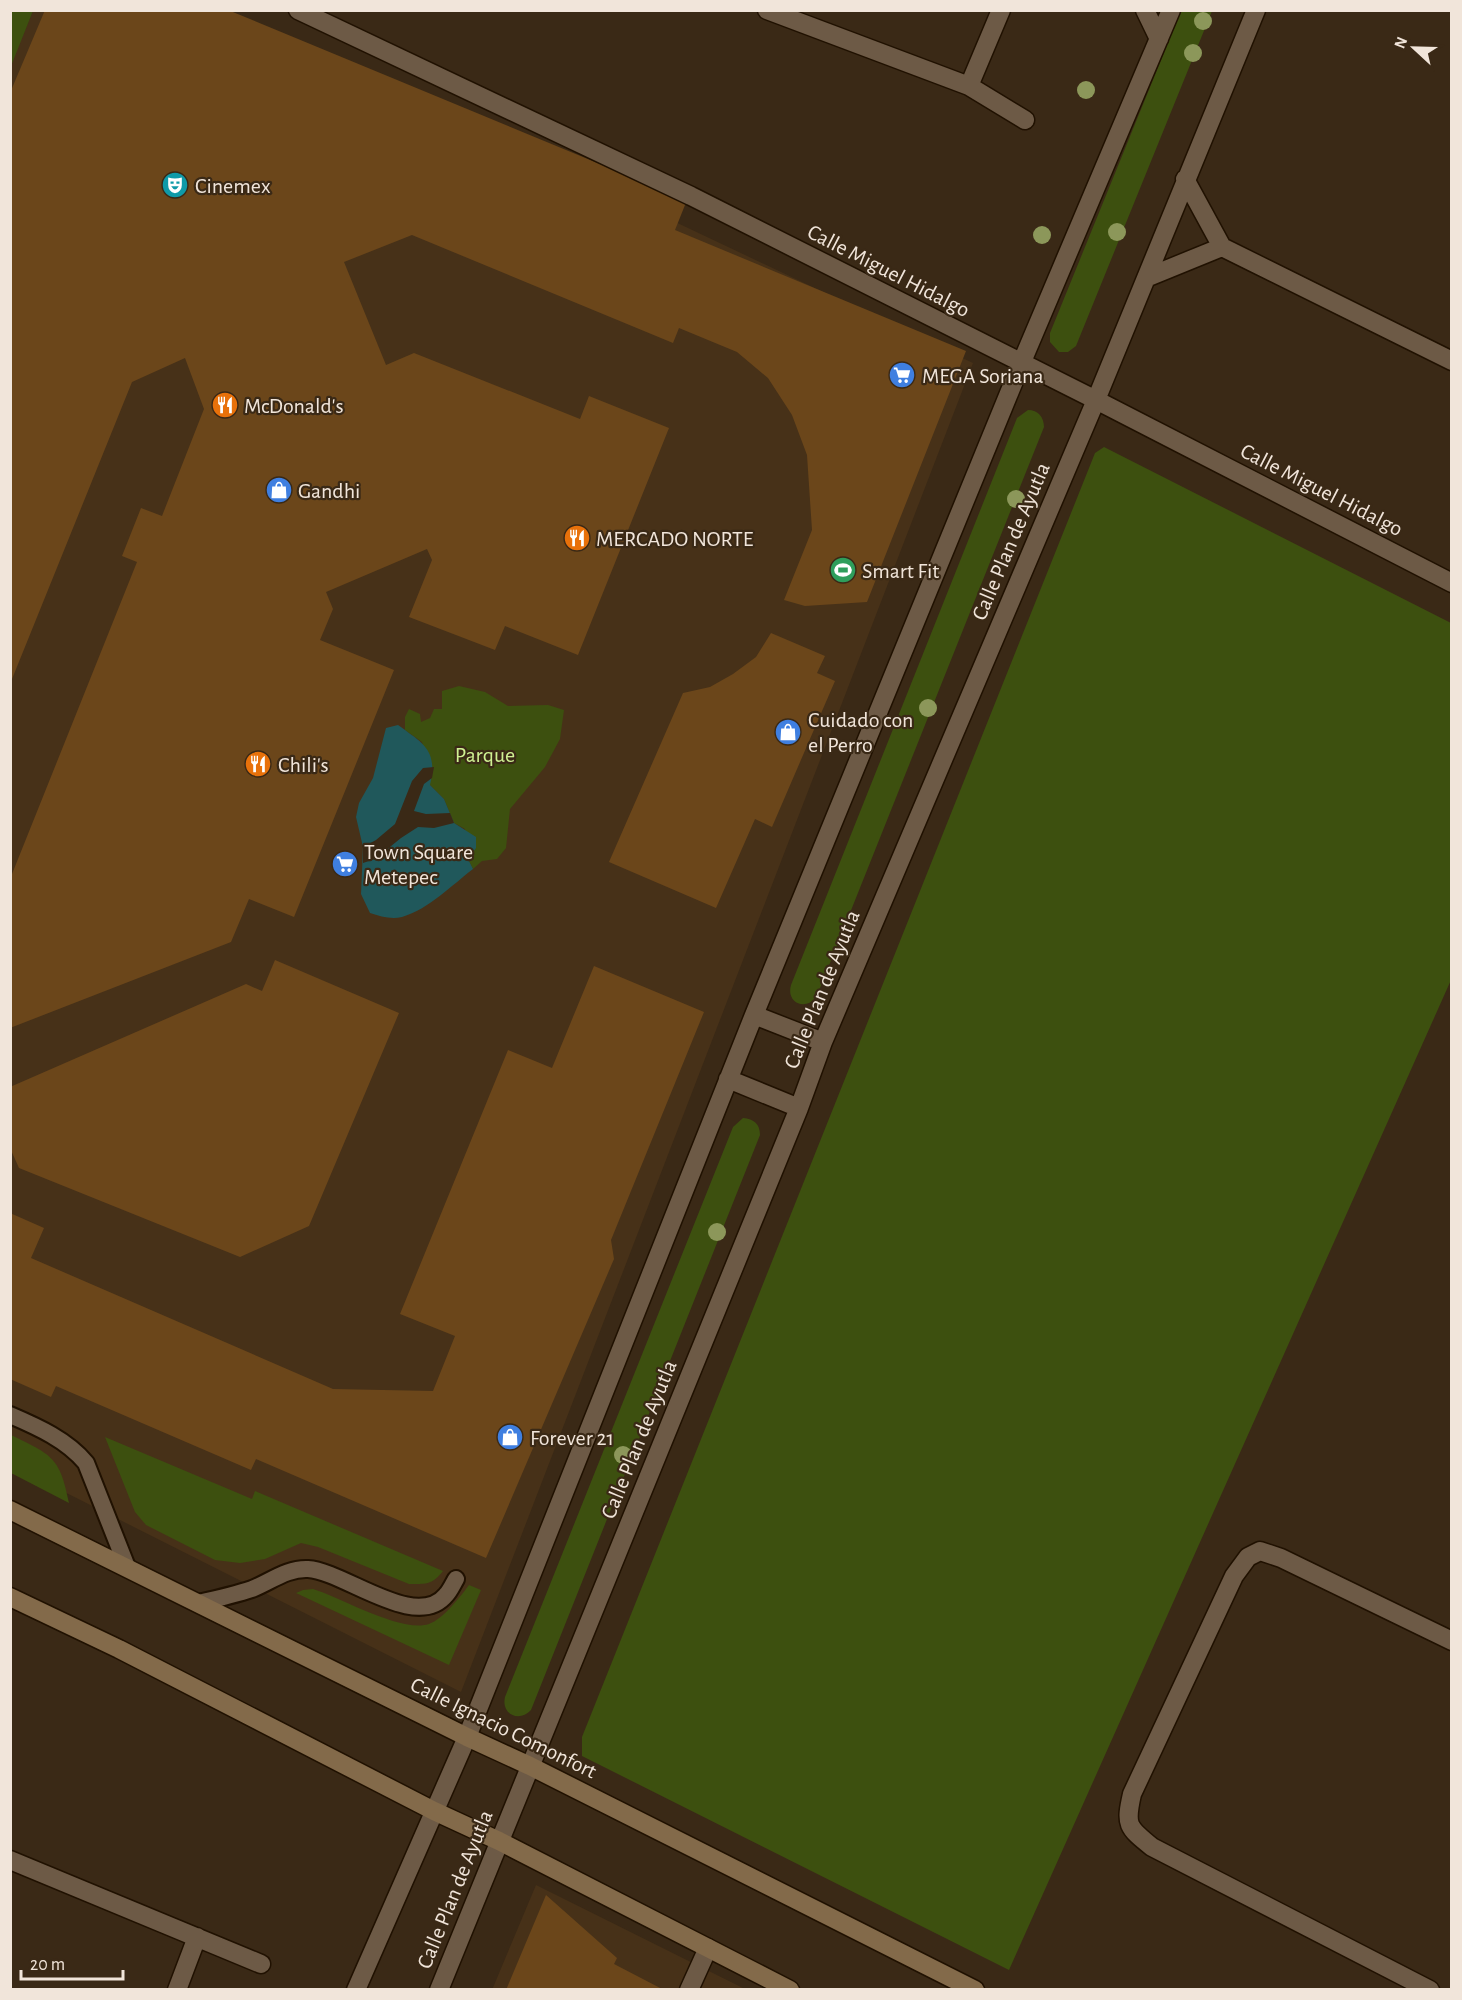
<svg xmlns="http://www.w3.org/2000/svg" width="1462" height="2000" font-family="'Alegreya Sans',sans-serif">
  <rect width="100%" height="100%" fill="#3a2916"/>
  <path fill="#473118" d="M33 11H230L973 363 461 1692 11 1465 10 66Z
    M536 1885 745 1989 492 1990Z"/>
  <path fill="#3d500f" d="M11 10 33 11 11 66 10 11Z
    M1181 11H1212L1076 346 1068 352H1059L1050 342V333Z
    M1028 410C1038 410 1044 417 1044 427L816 998C804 1011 786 1002 791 985L1017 418Z
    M1104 447 1451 623V980L1009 1970 582 1756V1737L1095 453Z
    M459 686 485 692 508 706 548 705 564 710 560 739 545 767 510 809 506 848 497 859 482 861 473 869 468 859 465 829 454 823 444 799 430 785 422 742 405 730V717L409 709 420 714 421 722 430 718 434 709H442V691Z
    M743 1118C754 1119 760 1124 760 1135L531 1710C519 1723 501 1714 505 1697L733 1127Z
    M11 1435C52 1455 60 1457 69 1503L11 1473Z
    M105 1437 252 1499 255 1491 443 1571C432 1585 426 1584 409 1584L318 1547 301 1543 265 1559 240 1563 215 1560 146 1525 135 1512Z
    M469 1585 481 1590 449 1665 296 1593 303 1590 313 1589C342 1598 401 1633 429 1624 443 1619 460 1597 469 1585Z"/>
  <path fill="#20585b" d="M398 725C424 744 438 750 430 785L444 799 454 823 476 837V848L468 859 473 869C452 885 429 909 402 917 391 920 380 916 370 913L361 894 363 847 356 817 359 803 373 778 386 728Z"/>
  <path fill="#3a2916" d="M434 767 432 778 424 784 414 811 426 814 450 813 454 823 434 828 418 827 401 838 375 859 363 863V847L376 840 395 824 412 781 423 768Z"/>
  <path fill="#6b461a" d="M45 10H228L687 200 675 230 966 351 867 602 805 606 784 600 812 530 807 455 792 415 768 378 737 352 679 328 673 343 412 235 344 262 386 365 414 353 580 419 589 396 669 428 578 655 505 626 495 650 409 617 432 560 427 549 326 592 333 609 320 640 394 670 294 917 249 899 231 942 10 1028V879L137 562 122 556 141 508 162 516 204 409 185 358 132 382 10 684V93Z
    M771 633 825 656 817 673 835 681 772 827 755 819 716 908 609 862 683 693 710 687 733 674 756 657Z
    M275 960 399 1013 309 1226 240 1257 19 1168 10 1148V1087L246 984 262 991Z
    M594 966 704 1012 611 1240 614 1259 486 1558 256 1459 251 1470 56 1386 51 1397 10 1379V1213L44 1228 31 1258 333 1389 433 1391 455 1336 400 1314 508 1050 552 1068Z
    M546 1895 617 1958 614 1964 664 1990H506Z"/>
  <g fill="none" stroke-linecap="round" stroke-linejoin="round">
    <defs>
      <path id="service" d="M10 1415C38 1427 67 1440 86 1463L127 1567
        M198 1603C216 1599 234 1595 252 1589 270 1582 287 1568 308 1569 344 1571 416 1632 446 1595 450 1591 453 1584 456 1579"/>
      <path id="minor" d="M298 10 691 196 1096 400 1452 583
        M767 10 969 86 1025 120
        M1145 10 1159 39
        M969 86 1001 10
        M1185 179 1222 247 1452 361
        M1146 278 1222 247
        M754 1015 823 1042
        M728 1079 799 1108
        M10 1860 261 1964
        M177 1990 197 1937
        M356 1990 467 1737 754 1015 1021 364 1171 10
        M439 1990 799 1108 823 1042 1096 400 1256 10
        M689 1990 708 1948
        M1430 1990 1152 1847C1127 1827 1125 1825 1132 1794L1234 1576 1248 1557 1260 1551 1281 1558 1452 1641"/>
      <path id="secondary" d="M10 1510 467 1737 530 1766 975 1990
        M10 1597 119 1649 434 1811 499 1841 790 1990"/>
    </defs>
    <use href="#service" stroke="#201101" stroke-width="20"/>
    <use href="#minor" stroke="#201101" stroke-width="21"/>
    <use href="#secondary" stroke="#201101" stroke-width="21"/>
    <use href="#service" stroke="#6d5a46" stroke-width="16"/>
    <use href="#minor" stroke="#6d5a46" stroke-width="18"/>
    <use href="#secondary" stroke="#836a4a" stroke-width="18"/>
  </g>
  <g fill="#8c975a">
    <circle cx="1203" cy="21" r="9"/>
    <circle cx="1193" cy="53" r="9"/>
    <circle cx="1086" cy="90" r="9"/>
    <circle cx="1117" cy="232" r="9"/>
    <circle cx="1042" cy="235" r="9"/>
    <circle cx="1016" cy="499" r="9"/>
    <circle cx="928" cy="708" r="9"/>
    <circle cx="717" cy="1232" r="9"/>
    <circle cx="623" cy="1455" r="9"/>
  </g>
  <defs>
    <symbol id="theatre-disc" viewBox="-11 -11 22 22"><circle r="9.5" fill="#0f9aa8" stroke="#3a2916"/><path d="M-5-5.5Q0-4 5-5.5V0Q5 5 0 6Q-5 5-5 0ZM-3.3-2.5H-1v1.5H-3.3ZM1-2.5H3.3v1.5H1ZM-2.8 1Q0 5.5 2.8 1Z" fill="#fff"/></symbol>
    <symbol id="supermarket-disc" viewBox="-11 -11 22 22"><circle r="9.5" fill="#3f7fe0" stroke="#3a2916"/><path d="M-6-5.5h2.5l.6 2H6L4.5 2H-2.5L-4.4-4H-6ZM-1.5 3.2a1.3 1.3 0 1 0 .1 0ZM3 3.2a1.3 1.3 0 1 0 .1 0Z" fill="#fff"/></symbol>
    <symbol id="restaurant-disc" viewBox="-11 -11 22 22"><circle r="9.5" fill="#e8710a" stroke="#3a2916"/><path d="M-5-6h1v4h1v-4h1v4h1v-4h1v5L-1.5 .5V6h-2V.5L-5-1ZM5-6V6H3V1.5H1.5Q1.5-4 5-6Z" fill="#fff"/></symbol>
    <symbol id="shop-disc" viewBox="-11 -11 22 22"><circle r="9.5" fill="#3f7fe0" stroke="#3a2916"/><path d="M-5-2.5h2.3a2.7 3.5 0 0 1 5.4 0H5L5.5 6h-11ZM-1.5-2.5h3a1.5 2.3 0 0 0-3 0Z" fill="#fff"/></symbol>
    <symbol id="stadium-disc" viewBox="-11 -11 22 22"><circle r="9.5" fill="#2e9e5b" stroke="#3a2916"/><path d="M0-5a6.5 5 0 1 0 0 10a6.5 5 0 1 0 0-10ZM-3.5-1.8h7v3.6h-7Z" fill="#fff"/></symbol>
  </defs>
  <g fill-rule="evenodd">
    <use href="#theatre-disc" x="160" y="170" width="30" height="30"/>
    <use href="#supermarket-disc" x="887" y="360" width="30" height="30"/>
    <use href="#restaurant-disc" x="210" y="390" width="30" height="30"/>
    <use href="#shop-disc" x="264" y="475" width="30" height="30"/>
    <use href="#restaurant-disc" x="562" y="523" width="30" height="30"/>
    <use href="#stadium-disc" x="828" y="555" width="30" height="30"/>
    <use href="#shop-disc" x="773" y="717" width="30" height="30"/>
    <use href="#restaurant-disc" x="243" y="749" width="30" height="30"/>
    <use href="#supermarket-disc" x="330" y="849" width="30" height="30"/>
    <use href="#shop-disc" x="495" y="1422" width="30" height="30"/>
  </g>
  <g text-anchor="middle" stroke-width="4.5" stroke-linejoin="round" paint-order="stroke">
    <g font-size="22" fill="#f1e5da" stroke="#3a2916" text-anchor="start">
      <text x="195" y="193">Cinemex</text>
      <text x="922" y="383">MEGA Soriana</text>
      <text x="244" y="413">McDonald's</text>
      <text x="298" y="498">Gandhi</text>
      <text x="596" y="546">MERCADO NORTE</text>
      <text x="862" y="578">Smart Fit</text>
      <text x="808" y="727">Cuidado con<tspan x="808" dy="25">el Perro</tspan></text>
      <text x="278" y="772">Chili's</text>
      <text x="364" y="859">Town Square<tspan x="364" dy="25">Metepec</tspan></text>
      <text x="530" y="1445">Forever 21</text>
    </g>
    <g font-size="22" fill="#f1e5da" stroke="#3a2916">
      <text transform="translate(889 270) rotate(27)" y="8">Calle Miguel Hidalgo</text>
      <text transform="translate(1322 489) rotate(27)" y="8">Calle Miguel Hidalgo</text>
      <text transform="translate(1010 541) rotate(-67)" y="8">Calle Plan de Ayutla</text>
      <text transform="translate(821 989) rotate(-68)" y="8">Calle Plan de Ayutla</text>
      <text transform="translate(638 1439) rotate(-68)" y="8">Calle Plan de Ayutla</text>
      <text transform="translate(504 1727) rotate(26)" y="8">Calle Ignacio Comonfort</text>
      <text transform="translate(454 1889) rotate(-68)" y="8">Calle Plan de Ayutla</text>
    </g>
    <g font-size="22" fill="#cff192" stroke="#3a2916">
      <text x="485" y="762">Parque</text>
    </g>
  </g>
  <rect width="1462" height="2000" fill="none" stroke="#f1e5da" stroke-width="24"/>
  <g transform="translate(1414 48) rotate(292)" stroke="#3a2916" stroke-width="4.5" paint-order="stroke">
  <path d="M0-4.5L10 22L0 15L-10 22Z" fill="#f1e5da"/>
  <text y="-9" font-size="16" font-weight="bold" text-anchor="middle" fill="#f1e5da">N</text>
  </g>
  <path d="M21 1970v9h102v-9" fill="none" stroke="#f1e5da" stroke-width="3"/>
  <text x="30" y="1970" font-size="18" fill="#f1e5da" stroke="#3a2916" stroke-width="4.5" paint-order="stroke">20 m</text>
</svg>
